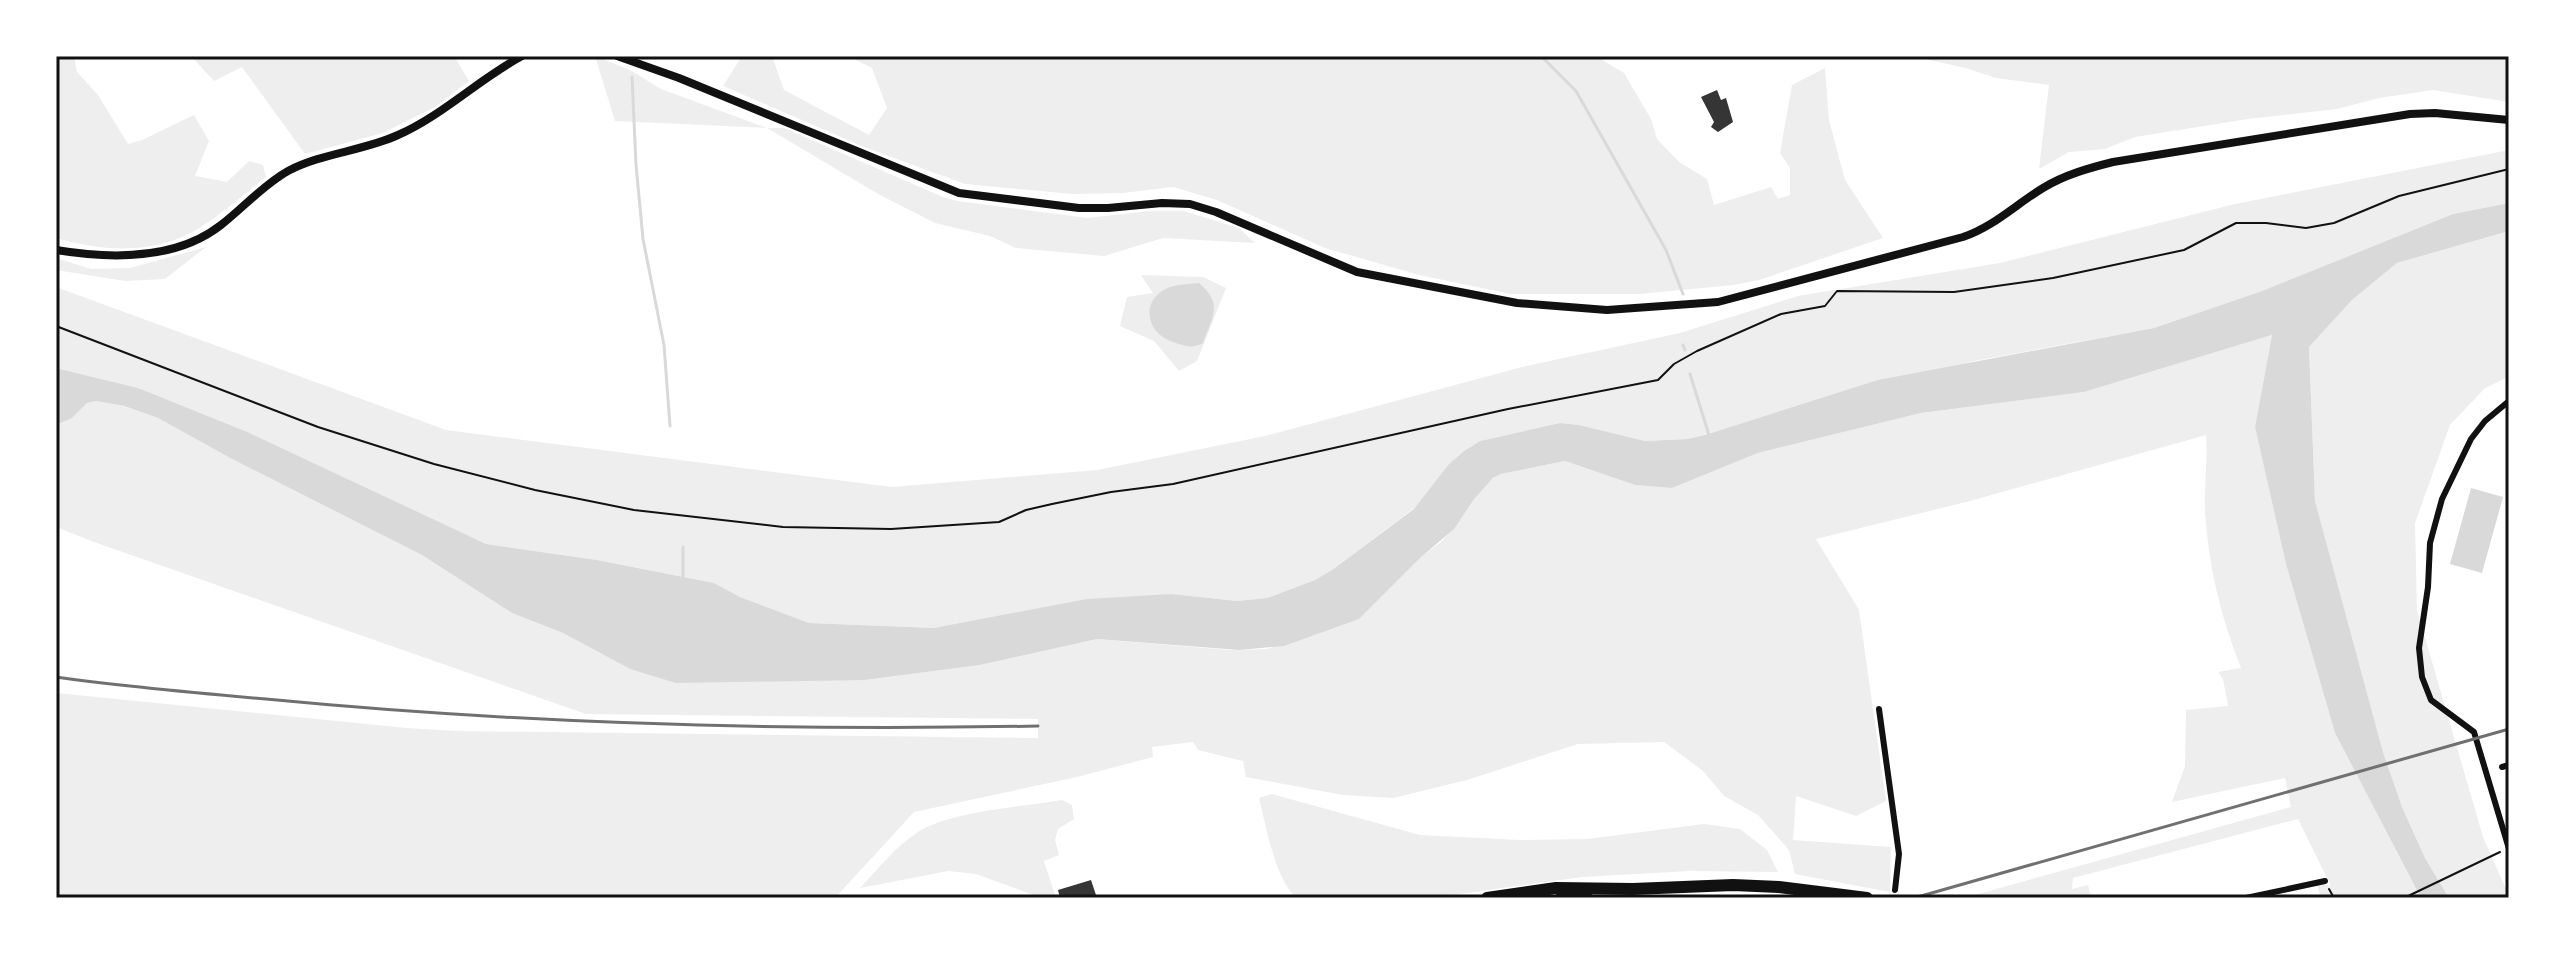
<svg xmlns="http://www.w3.org/2000/svg" width="2565" height="954" font-family="'Archivo Narrow',sans-serif">
  <rect width="100%" height="100%" fill="#fff"/>
  <path fill="#eee" d="M56 56H74L77 72 98 95 128 144 142 140 194 115 209 141 195 176 227 182 249 161 263 165 266 177C244 194 224 212 201 227 158 255 103 252 56 238Z
    M191 56H454L469 81 435 107 383 133 305 154 242 67 214 81Z
    M595 56 630 70 661 89 767 128H784L943 197 957 201 1087 218 1149 211H1184L1239 228 1255 243 1163 238 1104 256 1016 248 990 236 935 223 880 195 767 128 615 121Z
    M742 56H772L784 90 869 135 887 108 872 68 848 56H1600L1599 58 1624 73 1651 119 1657 139 1679 162 1707 179 1714 205 1771 187 1778 199 1790 195V168L1780 153 1792 85 1825 68 1829 120 1845 180 1883 238 1759 280 1733 285 1640 294H1511L1419 275 1325 248 1217 200 1173 187 1123 193 1073 194 965 184 864 147 723 86Z
    M1911 56H2509V102L2433 90 2379 98 2337 109 2248 119 2135 137 2105 149 2069 152 2039 169 2049 85 1996 78 1966 68Z
    M2509 150V203L2453 214 2262 291 2154 328 1974 361 1688 439 1645 441 1579 425 1560 423 1480 441 1464 451 1449 464 1421 503 1332 570 1315 580 1267 598 1237 601 1172 594 934 628 809 623 740 597 714 583 597 560 486 544 138 388 56 368V287L446 430 892 487 1097 470 1265 436 1522 367 1680 333 1798 296 2000 263 2235 204Z
    M2509 231V376L2484 389 2450 425 2415 523 2417 610 2483 837 2509 896V898H2449L2425 858 2402 807 2383 752 2315 501 2309 347 2352 300 2397 263Z
    M206 247 165 279 125 281 56 270V258L91 269 130 268Z
    M1141 275 1203 277 1226 288 1197 361 1179 371 1154 341 1120 326 1127 297 1153 293Z
    M2272 335 2255 427 2286 564 2335 733 2421 898H2321L2316 882 2331 886 2298 819 2073 878 2072 889 2088 885 2091 898H1964L2291 807 2285 778 2172 802 2185 766 2186 710 2228 706 2223 679 2218 672 2241 668C2221 618 2208 565 2205 510 2204 485 2208 459 2206 435L1970 501 1816 539 1859 610 1886 801 1856 816 1796 796 1793 840 1891 847 1890 892 1795 874 1789 850 1758 815 1724 796 1703 771 1664 742 1578 744 1467 780 1393 798 1343 795 1246 777 1243 761 1198 750 1193 742 1152 747 1153 757 1077 777 914 812 835 898 56 896V693L406 728 457 731 1038 738V719L586 714 94 542 56 527V425L72 418 87 403 96 401 123 406 158 418 232 459 422 555 512 613 563 633 630 669 639 671 866 680 980 665 1097 639 1229 650 1267 649 1318 634 1441 542C1461 522 1474 487 1501 474L1565 461 1635 485 1672 488 1758 453 1921 413 2084 392Z
    M1272 794 1420 835 1520 840 1587 839 1704 824 1740 829 1767 850 1778 872 1690 871 1582 877 1431 898H1297C1275 880 1266 825 1259 798Z
    M1062 800 1072 805 1074 819 1058 829 1055 840 1059 855 1044 861 1055 895 1042 898 976 874 948 871 860 888C878 869 896 846 918 832 951 811 1023 807 1062 800Z"/>
  <path fill="#d9d9d9" d="M2509 203V231L2397 263 2352 300 2309 347 2315 501 2383 752 2402 807 2425 858 2449 898H2421L2335 733 2286 564 2255 427 2272 335 2084 392 1921 413 1758 453 1672 488 1635 485 1565 461 1501 474 1493 478 1474 499 1454 529 1420 558 1359 619 1284 646 1239 650 1097 639 980 665 865 680 676 683 630 669 563 633 512 613 422 555 232 459 158 418 124 406 96 401 87 403 72 418 56 425V368L138 388 247 432 486 544 597 560 714 583 740 597 809 623 934 628 1087 599 1172 594 1237 601 1267 598 1315 580 1332 570 1414 509 1449 464 1464 451 1480 441 1560 423 1579 425 1645 441 1688 439 1708 434 1878 380 2154 328 2262 291 2453 214Z
    M1199 283C1224 304 1212 317 1203 343 1192 349 1185 346 1173 342 1142 332 1141 294 1174 286 1182 284 1191 284 1199 283Z
    M2471 488 2503 497 2482 573 2450 564Z"/>
  <g fill="none" stroke-linecap="round" stroke-linejoin="round">
    <path stroke="#d9d9d9" stroke-width="3" d="M1541 56 1576 91 1666 250 1683 294
      M632 77 636 165 643 239 664 345 670 426
      M1683 345 1685 350
      M1690 374 1709 435
      M683 547V579"/>
  </g>
  <path fill="#353535" d="M1717 90 1721 100 1726 98 1733 122 1718 132 1711 127 1714 122 1701 97Z
    M1091 880 1097 898H1060L1058 890Z"/>
  <g fill="none" stroke-linecap="round" stroke-linejoin="round">
    <path stroke="#111" stroke-width="2" d="M56 326 318 427 434 464 535 490 634 510 783 527 891 529 999 522 1026 510 1052 504 1111 492 1173 484 1508 409 1658 380 1674 364 1697 351 1781 314 1825 306 1837 291 1954 292 2053 278 2184 250 2236 223H2266L2306 228 2334 223 2399 196 2509 169
      M2329 889 2334 898
      M2404 898 2500 852"/>
    <path stroke="#111" stroke-width="6" d="M2509 401 2485 421 2471 439 2442 499 2430 543 2428 587 2419 648 2422 677 2431 700 2474 732 2509 849
      M1879 709 1899 854 1895 890
      M2502 767 2509 765
      M2246 898 2325 881"/>
    <path stroke="#111" stroke-width="8" d="M617 56 679 78 959 193 1079 208H1108L1162 203 1190 204 1216 212 1357 272 1517 303 1607 310 1718 302 1963 237C1993 227 2015 205 2043 188 2064 175 2089 168 2113 162L2410 114 2435 113 2509 120
      M56 250C110 259 175 261 221 225 243 208 263 185 288 171 322 153 363 151 398 135 443 115 479 79 522 56"/>
    <path stroke="#111" stroke-width="12" d="M1487 898 1556 888 1633 889 1733 885 1779 887 1867 898
      M1561 898 1586 894"/>
    <path stroke="#707070" stroke-width="3" d="M56 677C126 687 196 693 266 699 524 724 779 731 1038 726
      M1914 898 2509 729"/>
  </g>
  <rect width="2565" height="954" fill="none" stroke="#ffffff" stroke-width="116"/>
  <rect x="58" y="58" width="2449" height="838" fill="none" stroke="#111" stroke-width="3"/>
</svg>
